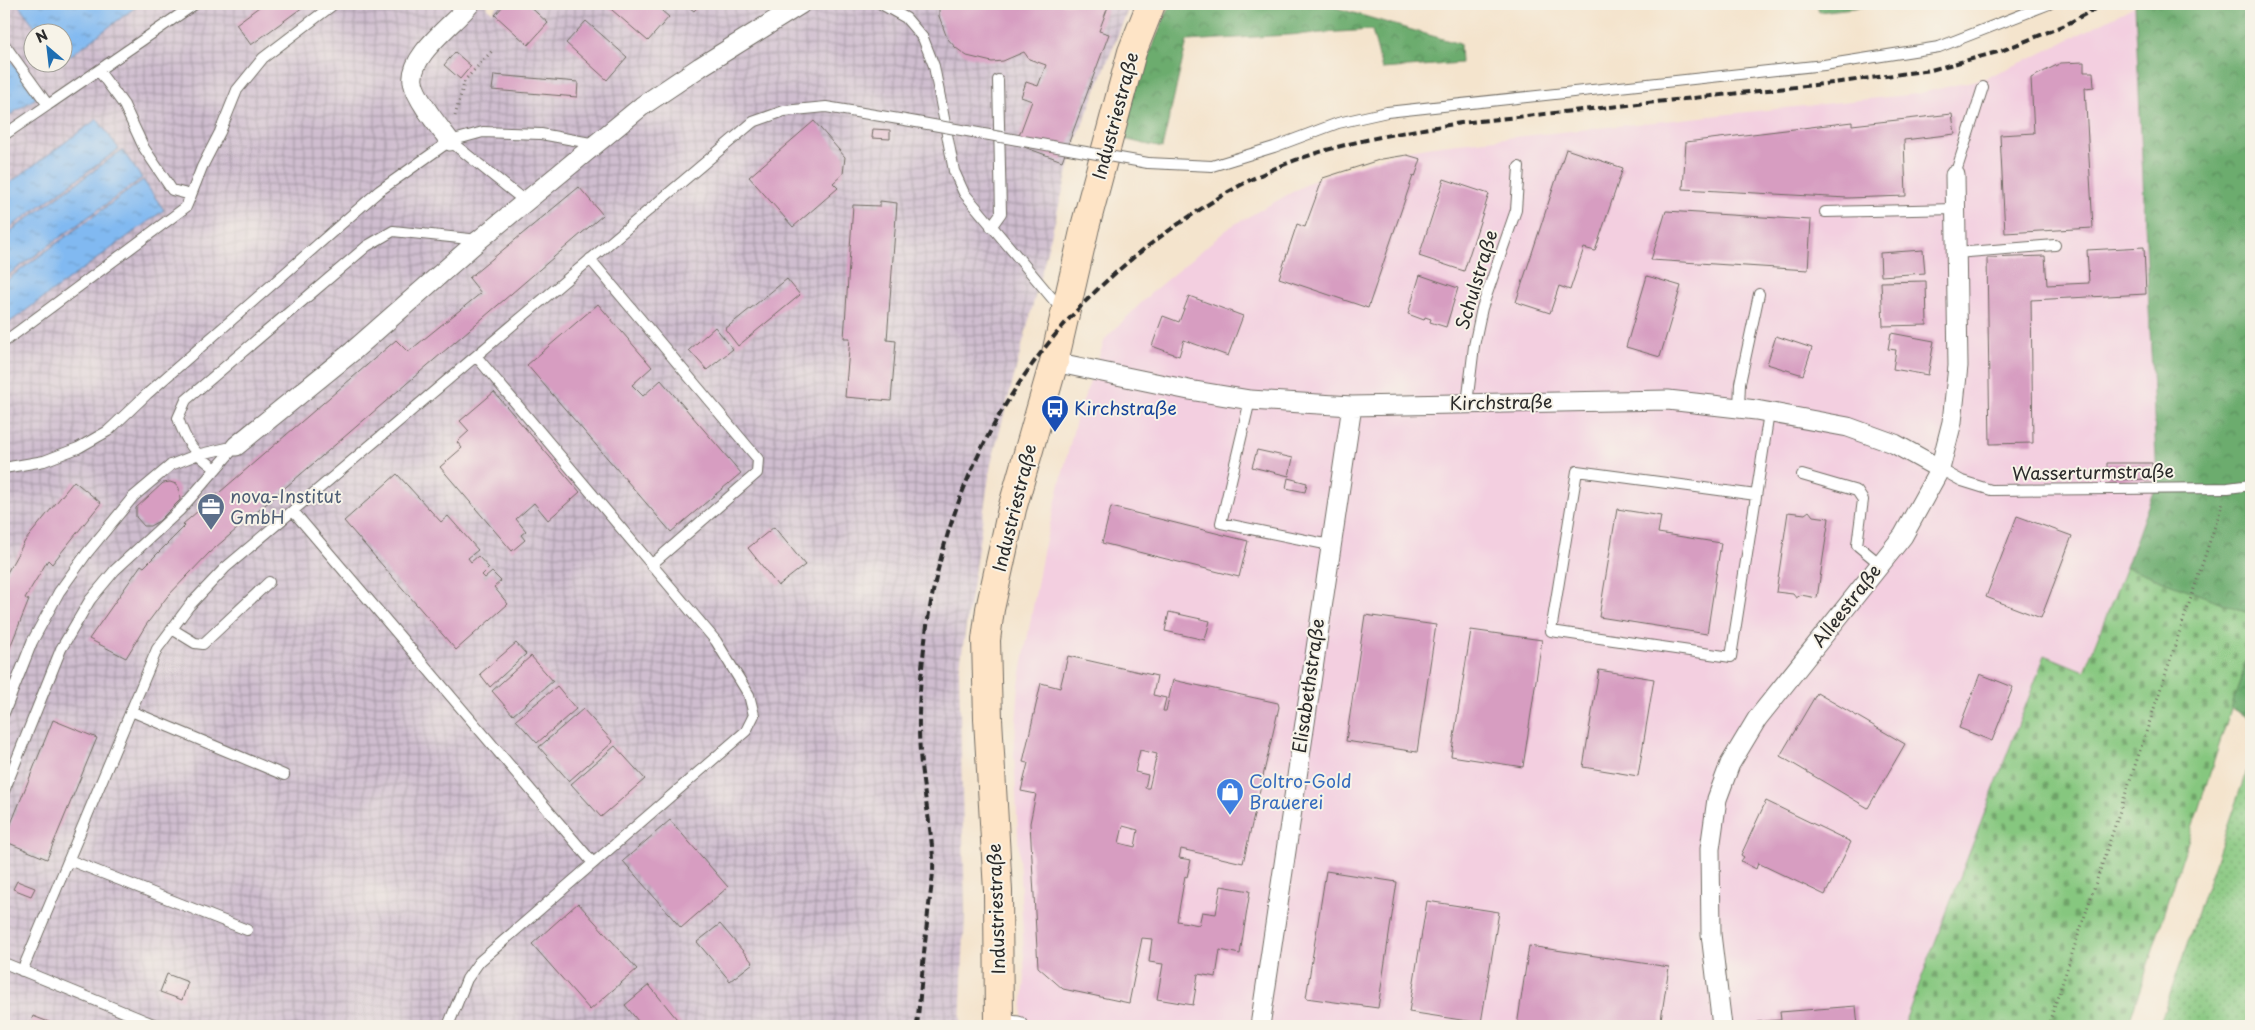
<svg xmlns="http://www.w3.org/2000/svg" width="2255" height="1030" font-family="'Playpen Sans',sans-serif">
  <defs>
    <pattern id="industrial-grid" width="8" height="8" patternUnits="userSpaceOnUse" patternTransform="scale(1.25)"><rect width="8" height="8" fill="#cfbdcf"/><path d="M0 4h8M4 0v8" fill="none" stroke="#a89aa8"/></pattern>
    <pattern id="forest-crowns" width="20" height="18" patternUnits="userSpaceOnUse" patternTransform="scale(1.25)"><rect width="20" height="18" fill="#6cac6e"/><path d="M2 6a3 3 0 1 1 6 0M12 15a3 3 0 1 1 6 0" fill="none" stroke="#598c5b"/></pattern>
    <pattern id="cemetery-stones" width="16" height="16" patternUnits="userSpaceOnUse" patternTransform="scale(1.25)"><rect width="16" height="16" fill="#86c77f"/><path d="M2 7V4a2 2 0 0 1 4 0v3zM10 15v-3a2 2 0 0 1 4 0v3z" fill="#6ea268"/></pattern>
    <pattern id="park-dots" width="8" height="8" patternUnits="userSpaceOnUse" patternTransform="scale(1.25)"><rect width="8" height="8" fill="#86c77f"/><path d="M2 2h.1M6 6h.1" fill="none" stroke="#6ea268" stroke-width="1.8" stroke-linecap="round"/></pattern>
    <pattern id="water-ripples" width="26" height="14" patternUnits="userSpaceOnUse" patternTransform="scale(1.25)"><rect width="26" height="14" fill="#81b9f1"/><path d="M2 4q2-2 4 0t4 0M15 11q2-2 4 0t4 0" fill="none" stroke="#6a97c3"/></pattern>
  </defs>
  <rect width="100%" height="100%" fill="#f7f3e8"/>
  <filter id="ink" filterUnits="userSpaceOnUse"><feTurbulence type="fractalNoise" baseFrequency=".02" numOctaves="2"/><feDisplacementMap in="SourceGraphic" scale="10" xChannelSelector="R" yChannelSelector="G"/><feConvolveMatrix kernelMatrix="1 2 1 2 8 2 1 2 1" color-interpolation-filters="sRGB"/></filter>
  <filter id="wash" filterUnits="userSpaceOnUse"><feTurbulence type="fractalNoise" baseFrequency=".0096" numOctaves="4" result="noise"/><feDisplacementMap in="SourceGraphic" scale="20" xChannelSelector="R" yChannelSelector="G"/><feGaussianBlur stdDeviation="1.12" result="paint"/><feColorMatrix in="noise" values="0 0 0 0 0 0 0 0 0 0 0 0 0 0 0 0 0 1.4 0 .05"/><feComposite in="paint" operator="in"/></filter>
  <g filter="url(#wash)">
    <rect width="100%" height="100%" fill="#f4e4cd"/>
    <path fill="#f3cfe0" d="M2135 6 2157 481 2126 567 2083 671 2045 655 1903 1026H1021L1025 977 1014 754 1019 684 1043 552 1076 420 1105 339 1153 291 1230 227 1319 177 1402 151 1440 145 1916 94 1985 78 2034 57Z"/>
    <path fill="url(#industrial-grid)" fill-rule="evenodd" d="M4 4H488L487 7 492 12 499 4H1130L1076 141 991 464 959 672 965 912 960 1026H4ZM32 32H62V62H32Z"/>
    <path fill="url(#forest-crowns)" stroke="#4c6c4c" d="M1170 4H1323L1460 44 1461 63 1382 69 1372 30 1187 41 1162 148 1119 138 1132 96Z
      M1817 4H1886L1819 12Z
      M2138 4H2251V614L2126 567 2157 481 2135 6Z
      M2251 647V720L2231 708Z"/>
    <path fill="url(#cemetery-stones)" stroke="#587955" d="M2126 567 2251 614V647L2128 1026H1903L2045 655 2084 671Z"/>
    <path fill="url(#park-dots)" stroke="#587955" d="M2251 758V1026H2159Z"/>
    <path fill="url(#water-ripples)" stroke="#56728e" d="M18 4H140L63 61 62 32H39Z
      M4 50 36 98 4 119Z
      M97 119 119 149 4 232V187Z
      M122 150 142 178 4 278V236Z
      M143 180 164 210 6 325 4 321V282Z"/>
    <g id="blocks">
      <path fill="#d79dc1" fill-rule="evenodd" d="M263 4H307L251 45 236 24Z
        M505 4H527L548 23 528 45 495 15Z
        M605 4H654L669 17 648 41Z
        M685 4H700L694 11Z
        M939 4H1109L1099 31 1109 34 1062 161 1016 144 1032 101 1021 97 1026 82 1038 86 1046 65 1029 59 1024 52 1003 61 992 62 967 56 956 48 947 38 939 16Z
        M586 21 627 57 607 80 566 43Z
        M455 52 471 66 460 79 444 65Z
        M2084 62V72H2093L2094 87 2085 88 2093 228 2005 233 2000 135 2034 133 2031 78 2061 63Z
        M494 75 578 82 577 97 492 90Z
        M1952 114 1955 134 1904 140 1906 196 1847 198 1683 189 1686 142 1852 122V125Z
        M814 121 845 157 843 174 833 183 838 188 793 227 749 177Z
        M873 129 890 130V139L872 138Z
        M1566 149 1623 168 1595 251 1584 248 1570 290 1559 286 1550 313 1516 302Z
        M1407 155 1421 159 1415 177 1413 176 1368 308 1279 278 1297 224 1305 227 1323 178 1382 159Z
        M1444 179 1489 194 1464 271 1419 256Z
        M579 187 603 215 209 553 167 597 146 625 126 658 89 639 141 565 144 567 185 526 183 524 396 340 408 352 481 293 469 278Z
        M880 201 897 203 887 340 896 341 891 401 845 397 850 338H844L853 205 880 206Z
        M1666 211 1811 220 1808 270 1651 260Z
        M2144 247 2146 294 2031 300 2033 443 1990 444 1987 258 2045 256 2047 285 2089 283 2087 250Z
        M1923 250 1925 273 1881 276 1880 253Z
        M1420 275 1458 288 1446 327 1430 322 1431 319 1425 317 1424 320 1408 314Z
        M1647 276 1681 286 1660 357 1626 347Z
        M787 279 800 295 738 346 725 329Z
        M1926 281 1927 325 1883 326 1881 282Z
        M1189 296 1243 316 1228 356 1184 340 1179 356 1152 346 1163 316 1179 322Z
        M598 304 652 367 632 385 643 396 661 380 741 473 671 532 527 365Z
        M715 327 733 349 707 370 689 350Z
        M1891 333 1934 341 1928 375 1893 369 1896 350 1888 349Z
        M1776 336 1812 348 1803 375 1767 364Z
        M494 392 580 492 548 520 534 503 516 519 526 531 521 535 525 540 512 551 440 467 462 448 457 442 469 431 460 421Z
        M1257 450 1293 458 1289 476 1252 467Z
        M2107 463H2152V479L2107 480Z
        M397 474 441 522 448 516 478 550 468 558 471 562 478 556 489 568 482 575 485 578 492 572 501 581 494 587 508 604 456 650 344 521Z
        M1288 478 1307 483 1305 492 1286 488Z
        M74 481 101 503 52 564 48 560 25 598 29 600 4 662V578L25 541Z
        M170 482 176 484 179 488 180 500 159 521 150 526H144L136 517V508L163 483Z
        M1111 507 1248 541 1239 577 1102 543Z
        M1617 509 1661 516 1658 533 1721 543 1707 634 1599 617Z
        M1809 511 1813 516 1829 518 1817 598 1801 595 1796 598 1793 594 1776 592 1788 512 1805 514Z
        M2017 516 2072 536 2041 618 1986 597Z
        M774 527 805 565 778 586 748 548Z
        M1169 612 1210 621 1205 640 1165 631Z
        M1365 615 1436 625 1417 752 1346 741Z
        M1471 630 1542 640 1523 767 1451 756Z
        M516 643 526 654 490 687 480 674Z
        M531 656 553 681 513 715 492 691Z
        M1068 656 1157 676 1153 695 1166 698 1163 711H1166L1173 680 1278 703 1279 707 1243 863 1181 849 1179 858 1191 860 1187 877 1185 876 1177 921 1199 925 1202 912 1216 914 1221 886 1250 891 1240 954 1220 950 1216 977 1198 974 1193 1005 1157 999 1163 964 1149 962 1152 939 1142 938 1129 1003 1063 989 1038 967 1030 823 1036 794 1021 791 1028 763 1023 762 1041 683 1060 688ZM1140 750 1157 754 1149 788H1145L1148 775 1135 772ZM1123 826 1138 830 1135 847 1119 843Z
        M1599 670 1654 679 1638 776 1583 767Z
        M1980 674 2013 687 1992 741 1959 728Z
        M557 686 576 709 537 743 516 720Z
        M1817 693 1905 744 1868 808 1780 756Z
        M583 709 613 742 569 781 539 747Z
        M53 720 97 738 47 859 4 841Z
        M615 746 645 779 601 817 571 784Z
        M1766 801 1851 842 1825 895 1758 863 1756 869 1741 861 1744 857 1741 855Z
        M670 820 728 887 681 928 623 861Z
        M1326 871 1397 882 1378 1008 1306 998Z
        M17 881 35 888 31 896 13 889Z
        M1427 901 1499 912 1481 1023 1409 1012Z
        M578 903 637 969 590 1010 532 944Z
        M720 924 753 963 730 981 697 942Z
        M1529 946 1669 967 1660 1026H1517Z
        M167 974 188 982 182 1000 160 992Z
        M649 985 681 1024 677 1026H642L625 1005Z
        M1856 1006 1858 1026H1758L1757 1022 1781 1020 1780 1012Z
        M33 1016 59 1026H29Z"/>
    </g>
  </g>
  <g filter="url(#ink)">
    <use href="#blocks" fill-opacity="0" stroke="#716c64" stroke-width="1"/>
    <g fill="none" stroke-linecap="round" stroke-linejoin="round">
      <defs>
        <path id="lane" d="M881 4 906 18 923 38 934 66 954 171 964 193 1062 310
          M4 44 48 105 4 135
          M99 71 124 105 144 148 172 190 191 195 202 167 220 132 237 90 263 58 334 4
          M48 105 195 4
          M450 141 526 202
          M1148 163 1212 166 1274 147 1338 123 1387 112 1824 65 1939 47 2049 4
          M1955 175 1983 87
          M1825 212 1956 209
          M991 227 1001 213 998 80
          M1956 253 2055 245
          M590 259 758 459 757 473 651 565
          M4 342 186 207 191 195
          M1250 400 1221 523 1330 545
          M1467 404 1474 346 1482 308 1516 210 1519 167
          M1739 408 1740 383 1759 294
          M4 468 44 461 78 448 108 431 147 394 379 191 450 141 483 132 541 134 596 144
          M216 469C195 454 186 443 178 418L186 400 367 246 393 231 479 240
          M1940 469 1962 481 1991 490 2228 488 2251 485
          M1802 475 1857 491 1863 500 1857 545 1880 564
          M1756 495 1577 471 1551 631 1731 657 1769 413
          M293 511 593 863
          M172 629 195 643 203 644 269 582
          M131 711 284 775
          M4 713 32 642 59 592 87 553 133 497 171 465 196 455 236 446
          M4 791 61 649 90 600 115 570 180 510 236 446
          M69 860 247 930
          M4 963 158 1026
          M22 971 157 649 189 606 225 568 753 122 784 111 826 107 905 120
          M448 1026 467 979 479 962 746 731 754 715 749 695 716 641 476 356"/>
        <path id="street" d="M450 141C439 127 416 99 413 82 409 55 454 24 470 4
          M1054 362 1189 390 1250 400 1352 406 1668 400 1756 410 1848 427 1895 444 1940 469
          M236 446 353 351 479 240 642 106 700 67 801 4
          M999 1024 1018 1026
          M1260 1026 1352 406
          M1722 1026 1711 934 1710 849 1717 799 1730 764 1757 719 1903 536 1940 469 1952 422 1958 366 1955 175"/>
        <path id="secondary" d="M999 1026 998 891 988 719 986 640 990 609 1012 509 1054 362 1085 227 1132 52 1151 4"/>
      </defs>
      <use href="#lane" stroke="#716c64" stroke-width="12"/>
      <use href="#street" stroke="#716c64" stroke-width="21"/>
      <use href="#secondary" stroke="#716c64" stroke-width="30"/>
      <path stroke="#716c64" stroke-width="3" stroke-dasharray="1 4" stroke-linecap="butt" d="M455 116 465 80 492 51
        M2048 1026 2223 502"/>
      <use href="#lane" stroke="#fff" stroke-width="10"/>
      <use href="#street" stroke="#fff" stroke-width="19"/>
      <use href="#secondary" stroke="#fee4c6" stroke-width="28"/>
      <path stroke="#2b2b2b" stroke-width="4" stroke-dasharray="8 4" stroke-linecap="butt" d="M917 1026C921 988 924 951 928 913 930 895 934 876 933 859 931 823 922 787 920 752 918 724 919 695 922 668 938 481 1029 322 1186 219 1212 201 1240 184 1269 171 1329 144 1396 133 1461 123L1833 83 1931 70 2001 51 2065 25 2104 4"/>
      <defs>
        <path id="lane-bridge" d="M905 120 1148 163"/>
      </defs>
      <use href="#lane-bridge" stroke="#716c64" stroke-width="12" stroke-linecap="butt"/>
      <use href="#lane-bridge" stroke="#fff" stroke-width="10"/>
    </g>
  </g>
  <defs>
    <symbol id="bus-pin" viewBox="-11 -11 22 30"><path d="M0 17L-7.5 6A9.5 9.5 0 1 1 7.5 6Z" fill="#1a4fb4" stroke="#f7f3e8"/><path d="M-5-6H5V4H4V6H2V4H-2V6H-4V4H-5ZM-3.5-4V0h7V-4ZM-3.5 1.2v1.5H-2V1.2ZM2 1.2v1.5H3.5V1.2Z" fill="#fff"/></symbol>
    <symbol id="office-pin" viewBox="-11 -11 22 30"><path d="M0 17L-7.5 6A9.5 9.5 0 1 1 7.5 6Z" fill="#5c6f8a" stroke="#f7f3e8"/><path d="M-6-3h4V-5.5h4V-3h4V5H-6ZM-1-4.5V-3h2v-1.5ZM-6 0V1H6V0Z" fill="#fff"/></symbol>
    <symbol id="shop-pin" viewBox="-11 -11 22 30"><path d="M0 17L-7.5 6A9.5 9.5 0 1 1 7.5 6Z" fill="#3f7fe0" stroke="#f7f3e8"/><path d="M-5-2.5h2.3a2.7 3.5 0 0 1 5.4 0H5L5.5 6h-11ZM-1.5-2.5h3a1.5 2.3 0 0 0-3 0Z" fill="#fff"/></symbol>
  </defs>
  <g fill-rule="evenodd">
    <use href="#bus-pin" x="1039" y="393" width="32" height="43"/>
    <use href="#office-pin" x="195" y="491" width="32" height="43"/>
    <use href="#shop-pin" x="1214" y="776" width="32" height="43"/>
  </g>
  <g text-anchor="middle" stroke-width="4" stroke-linejoin="round" paint-order="stroke">
    <g font-size="18" fill="#2b2b2b" stroke="#f7f3e8">
      <text transform="translate(1116 116) rotate(-75)" y="6">Industriestraße</text>
      <text transform="translate(1477 280) rotate(-73)" y="6">Schulstraße</text>
      <text transform="translate(1501 403) rotate(-1)" y="6">Kirchstraße</text>
      <text transform="translate(2093 473) rotate(-1)" y="6">Wasserturmstraße</text>
      <text transform="translate(1015 508) rotate(-76)" y="6">Industriestraße</text>
      <text transform="translate(1847 606) rotate(-52)" y="6">Alleestraße</text>
      <text transform="translate(1309 686) rotate(-82)" y="6">Elisabethstraße</text>
      <text transform="translate(997 909) rotate(-92)" y="6">Industriestraße</text>
    </g>
    <g font-size="18" fill="#164399" stroke="#f7f3e8" text-anchor="start">
      <text x="1074" y="415">Kirchstraße</text>
    </g>
    <g font-size="18" fill="#4e5e75" stroke="#f7f3e8" text-anchor="start">
      <text x="230" y="503">nova-Institut<tspan x="230" dy="21">GmbH</tspan></text>
    </g>
    <g font-size="18" fill="#366cbe" stroke="#f7f3e8" text-anchor="start">
      <text x="1249" y="788">Coltro-Gold<tspan x="1249" dy="21">Brauerei</tspan></text>
    </g>
  </g>
  <rect width="2255" height="1030" fill="none" stroke="#f7f3e8" stroke-width="20"/>
  <g transform="translate(48 48) rotate(332)"><circle r="24" fill="#f7f3e8" stroke="#a5a39c"/>
  <path d="M0-4L9 19L0 12L-9 19Z" fill="#1f6fb2"/>
  <text y="-8" font-size="14" font-weight="bold" text-anchor="middle" fill="#2b2b2b">N</text>
  </g>
</svg>
